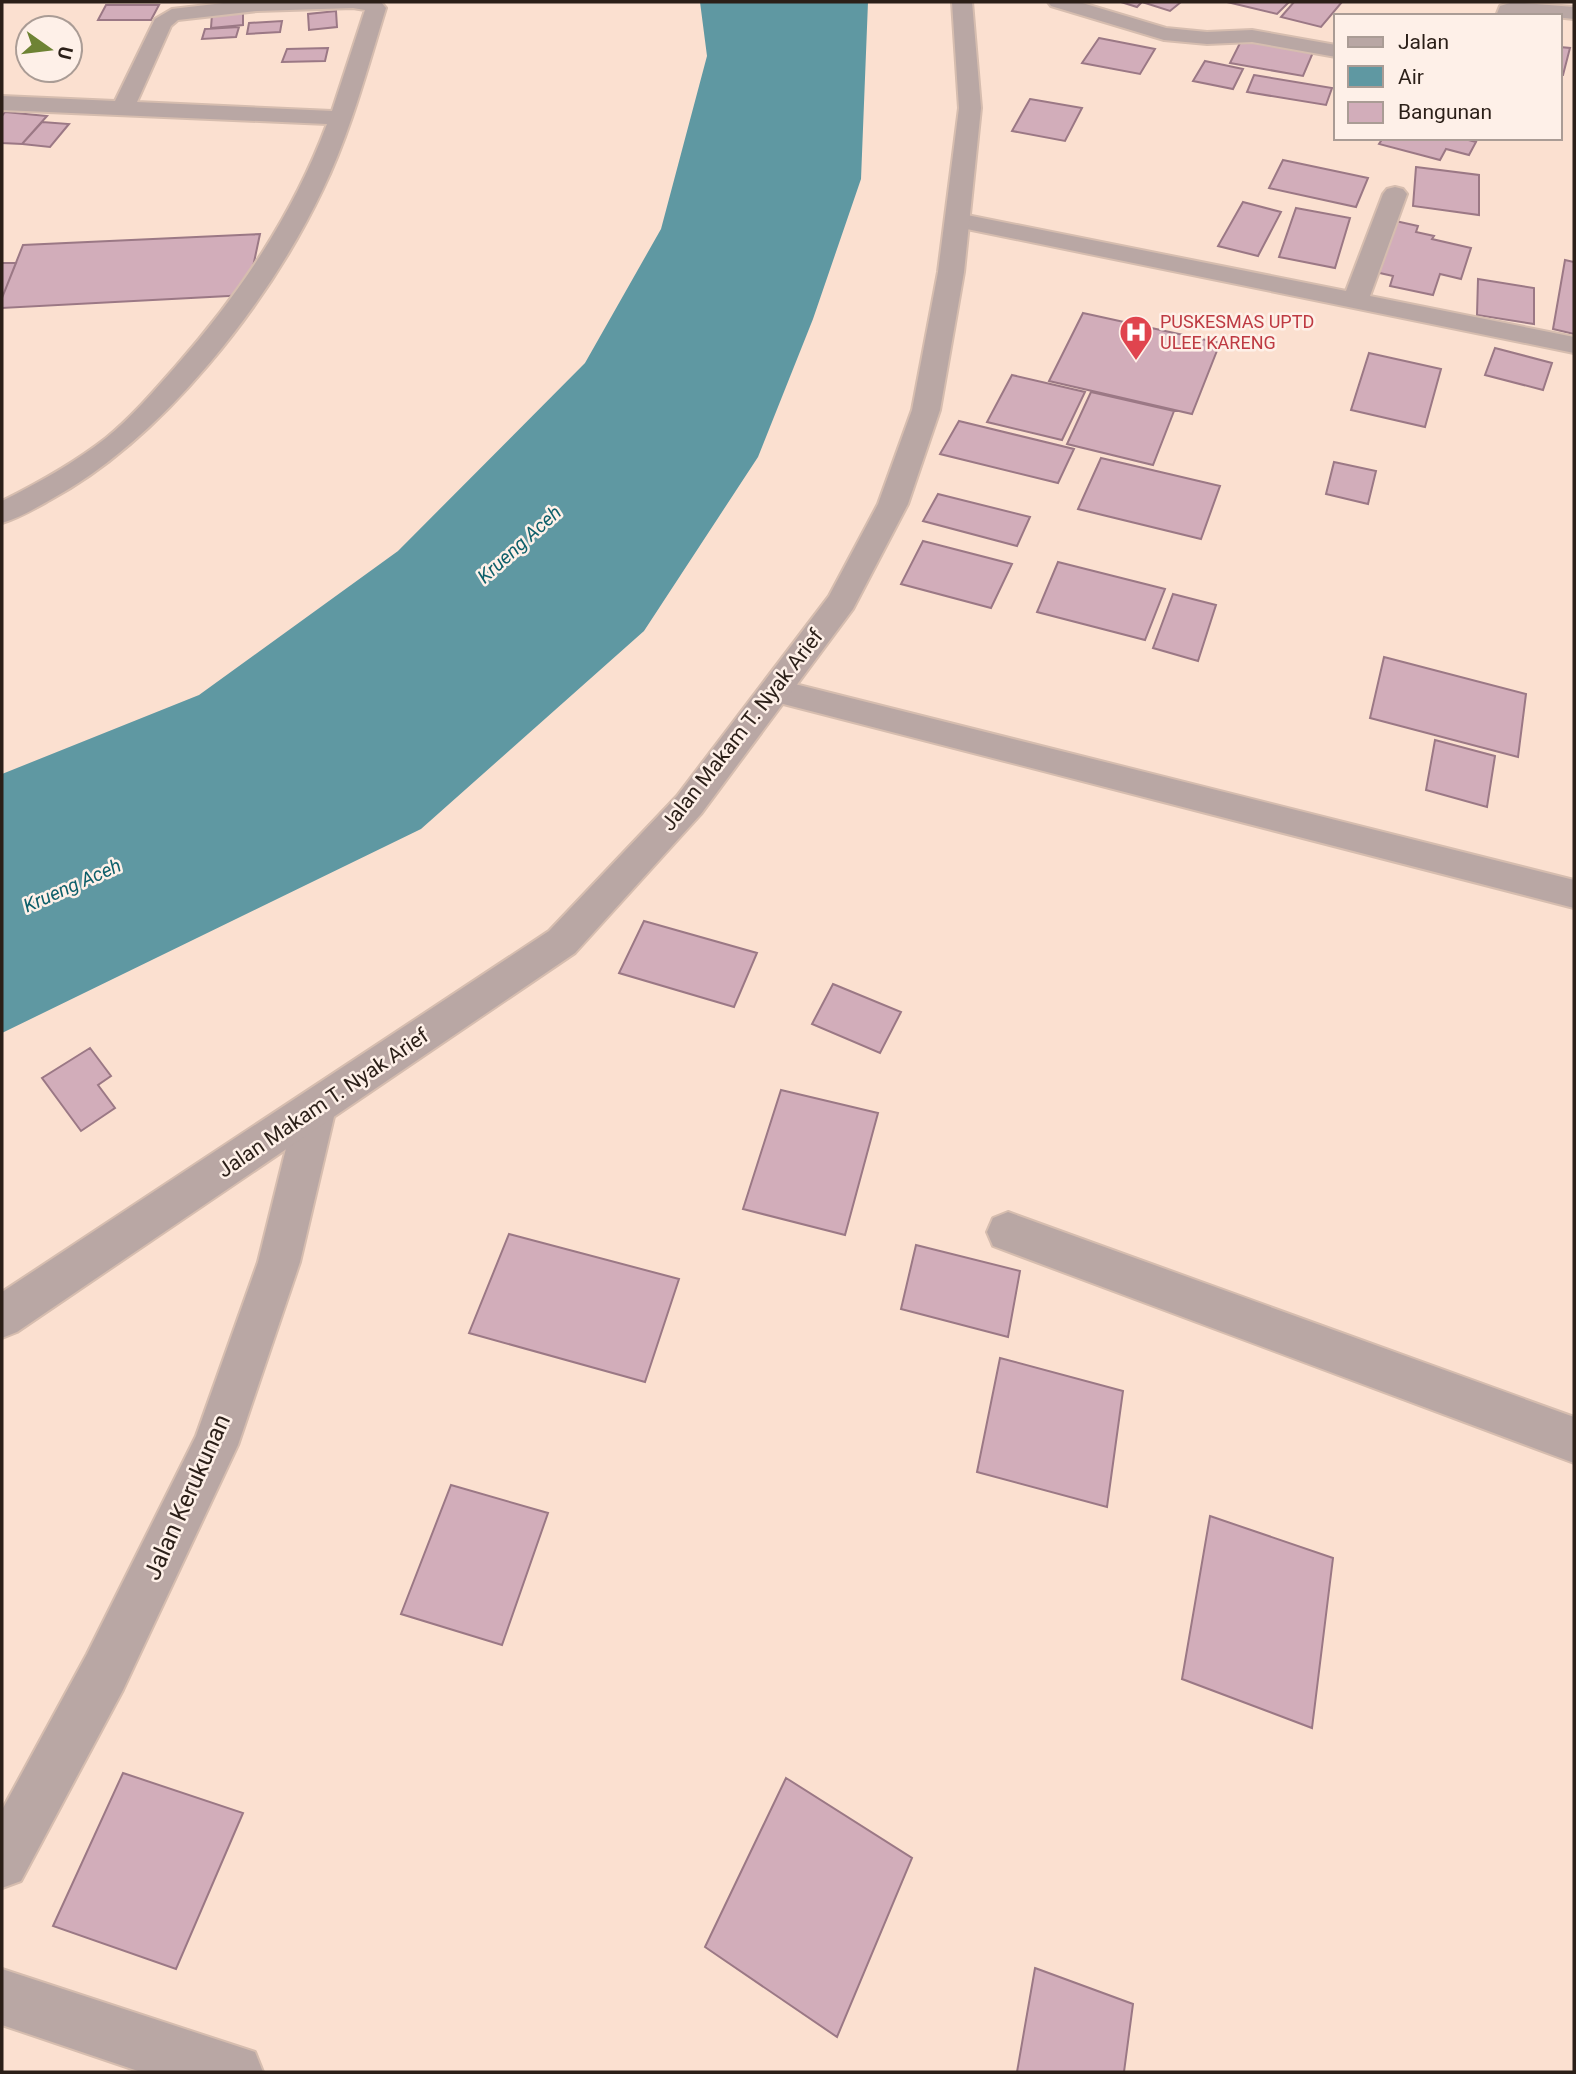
<svg xmlns="http://www.w3.org/2000/svg" width="1576" height="2074" font-family="Roboto,sans-serif">
  <rect width="100%" height="100%" fill="#fbe0d0"/>
  <path fill="#5f98a2" d="M700 2H868L861 179 813 319 758 457 644 631 421 829 2 1033V774L199 695 398 551 585 363 661 229 707 56Z"/>
  <path fill="#d2adba" stroke="#9b7885" stroke-width="2" d="M1121 2H1181L1170 11 1142 2 1137 7Z
    M1227 2H1289L1277 14Z
    M1294 2H1342L1321 27 1281 17Z
    M106 5H159L151 20H98Z
    M243 11V25L211 28 212 14Z
    M336 11 337 27 309 30 308 14Z
    M282 21 280 32 247 34 249 23Z
    M239 27 236 37 202 39 205 29Z
    M1243 37 1314 50 1303 76 1230 63Z
    M1099 38 1155 49 1140 74 1082 63Z
    M1560 47 1570 48 1563 75H1560Z
    M328 48 325 61 282 62 287 49Z
    M1205 61 1243 69 1233 89 1193 81Z
    M1254 75 1332 88 1326 105 1247 92Z
    M1030 99 1082 108 1065 141 1012 131Z
    M5 112 47 116 22 144 2 143V116Z
    M42 122 69 124 50 147 22 144Z
    M1383 138H1461L1476 142 1469 155 1446 149 1440 160 1379 144Z
    M1283 160 1368 178 1356 207 1269 188Z
    M1416 167 1479 175V215L1413 206Z
    M1243 202 1281 212 1258 256 1218 246Z
    M1296 208 1350 218 1335 268 1279 257Z
    M1391 220 1418 226 1416 232 1434 236 1432 239 1471 248 1461 279 1440 274 1433 295 1390 286 1393 276 1371 271Z
    M260 234 247 295 2 308V298L23 245Z
    M1565 260 1574 262V334L1553 329Z
    M2 263H16L2 298Z
    M1478 279 1534 288V324L1477 315Z
    M1083 313 1220 343 1192 414 1049 381Z
    M1495 348 1552 363 1543 390 1485 375Z
    M1369 353 1441 369 1425 427 1351 410Z
    M1012 375 1085 392 1062 440 987 422Z
    M1091 392 1174 411 1153 465 1067 444Z
    M959 421 1074 449 1058 483 940 454Z
    M1101 458 1220 486 1201 539 1078 509Z
    M1334 462 1376 471 1368 504 1326 494Z
    M938 494 1030 517 1017 546 923 521Z
    M923 541 1012 564 991 608 901 584Z
    M1058 562 1165 589 1145 640 1037 612Z
    M1173 594 1216 605 1198 661 1153 648Z
    M1384 657 1526 694 1518 757 1370 718Z
    M1435 740 1495 756 1487 807 1426 790Z
    M644 921 757 953 734 1007 619 973Z
    M833 984 901 1012 880 1053 812 1024Z
    M90 1048 111 1076 98 1085 115 1108 81 1131 42 1078Z
    M781 1090 878 1113 845 1235 743 1209Z
    M509 1234 679 1279 645 1382 469 1333Z
    M916 1245 1020 1271 1008 1337 901 1309Z
    M1000 1358 1123 1391 1107 1507 977 1472Z
    M451 1485 548 1513 502 1645 401 1614Z
    M1210 1516 1333 1558 1312 1728 1182 1679Z
    M123 1773 243 1813 176 1969 53 1926Z
    M786 1778 912 1858 837 2037 705 1947Z
    M1035 1968 1133 2004 1124 2072H1017Z"/>
  <g fill="none" stroke-linecap="round" stroke-linejoin="round">
    <defs>
      <path id="minor" d="M232 2H381L386 8C367 69 351 131 323 189 269 303 162 440 50 500 34 509 19 518 2 523V501C38 483 74 463 106 438 132 417 154 391 176 366 240 293 293 215 327 124L2 110V96L115 101 155 19 172 9ZM353 8 365 10 332 111 137 102 171 26 178 20 257 11Z
        M1048 2H1079L1166 28 1207 32 1252 30 1336 45V57L1252 42 1207 44 1164 40 1051 6Z
        M1513 2 1574 7V19L1518 13 1516 16H1496L1500 6Z
        M1395 187 1403 189 1407 194 1370 296 1574 337V353L957 227 948 225 945 220 948 215 957 213 1346 291 1383 194 1387 189Z
        M775 679 1574 880V908L764 699 759 691 764 683Z
        M316 1090 330 1096 336 1108 300 1262 238 1445 123 1690 21 1881 2 1888V1810L87 1654 196 1436 258 1262 296 1108 302 1096Z
        M1008 1212 1574 1417V1463L993 1246 987 1232 993 1218Z
        M2 1969 255 2052 263 2072H141L2 2025Z"/>
      <path id="tertiary" d="M952 2H972L981 108 964 272 940 410 908 504 853 609 701 814 575 953 17 1332 2 1338V1292L549 931 677 796 829 596 878 504 912 410 938 272 959 108Z"/>
    </defs>
    <use href="#minor" stroke="#d6bdaf" stroke-width="4"/>
    <use href="#tertiary" stroke="#d6bdaf" stroke-width="4"/>
    <use href="#minor" fill="#b9a7a4" fill-rule="evenodd"/>
    <use href="#tertiary" fill="#b9a7a4" fill-rule="evenodd"/>
  </g>
  <defs>
    <symbol id="hospital-pin" viewBox="-11 -11 22 30"><path d="M0 17L-7.5 6A9.5 9.5 0 1 1 7.5 6Z" fill="#e0444e" stroke="#fef0e8"/><path d="M-5-5h3v3.5h4V-5h3V5h-3V1.5h-4V5h-3Z" fill="#fff"/></symbol>
  </defs>
  <g fill-rule="evenodd">
    <use href="#hospital-pin" x="1117" y="313" width="38" height="52"/>
  </g>
  <g text-anchor="middle" stroke-width="5" stroke-linejoin="round" paint-order="stroke">
    <g font-size="18" fill="#be3a42" stroke="#fef0e8" text-anchor="start">
      <text x="1160" y="328">PUSKESMAS UPTD<tspan x="1160" dy="21">ULEE KARENG</tspan></text>
    </g>
    <g font-size="19" font-style="italic" fill="#0d5f6a" stroke="#fef0e8">
      <text transform="translate(519 544) rotate(-42)" y="7">Krueng Aceh</text>
      <text transform="translate(72 885) rotate(-24)" y="7">Krueng Aceh</text>
    </g>
    <g font-size="21" fill="#2b1f18" stroke="#fef0e8">
      <text transform="translate(742 730) rotate(-52)" y="7">Jalan Makam T. Nyak Arief</text>
      <text transform="translate(323 1103) rotate(-34)" y="7">Jalan Makam T. Nyak Arief</text>
    </g>
    <g font-size="24" fill="#2b1f18" stroke="#fef0e8">
      <text transform="translate(187 1497) rotate(-66)" y="8">Jalan Kerukunan</text>
    </g>
  </g>
  <rect width="1576" height="2074" fill="none" stroke="#2b1f18" stroke-width="7"/>
  <rect x="1334" y="14" width="228" height="126" fill="#fef0e8" stroke="#aa9c95" stroke-width="2"/>
  <rect x="1348" y="37" width="35" height="10" fill="#b9a7a4" stroke="#aa9c95" stroke-width="2"/>
  <text x="1398" y="49" font-size="21" fill="#2b1f18">Jalan</text>
  <rect x="1348" y="66" width="35" height="21" fill="#5f98a2" stroke="#aa9c95" stroke-width="2"/>
  <text x="1398" y="84" font-size="21" fill="#2b1f18">Air</text>
  <rect x="1348" y="102" width="35" height="21" fill="#d2adba" stroke="#aa9c95" stroke-width="2"/>
  <text x="1398" y="119" font-size="21" fill="#2b1f18">Bangunan</text>
  <g transform="translate(49 49) rotate(104)"><circle r="33" fill="#fef0e8" stroke="#aa9c95" stroke-width="2"/>
  <path d="M0-5L12 26L0 18L-12 26Z" fill="#6e8334"/>
  <text y="-10" font-size="19" font-weight="bold" text-anchor="middle" fill="#2b1f18">U</text>
  </g>
</svg>
